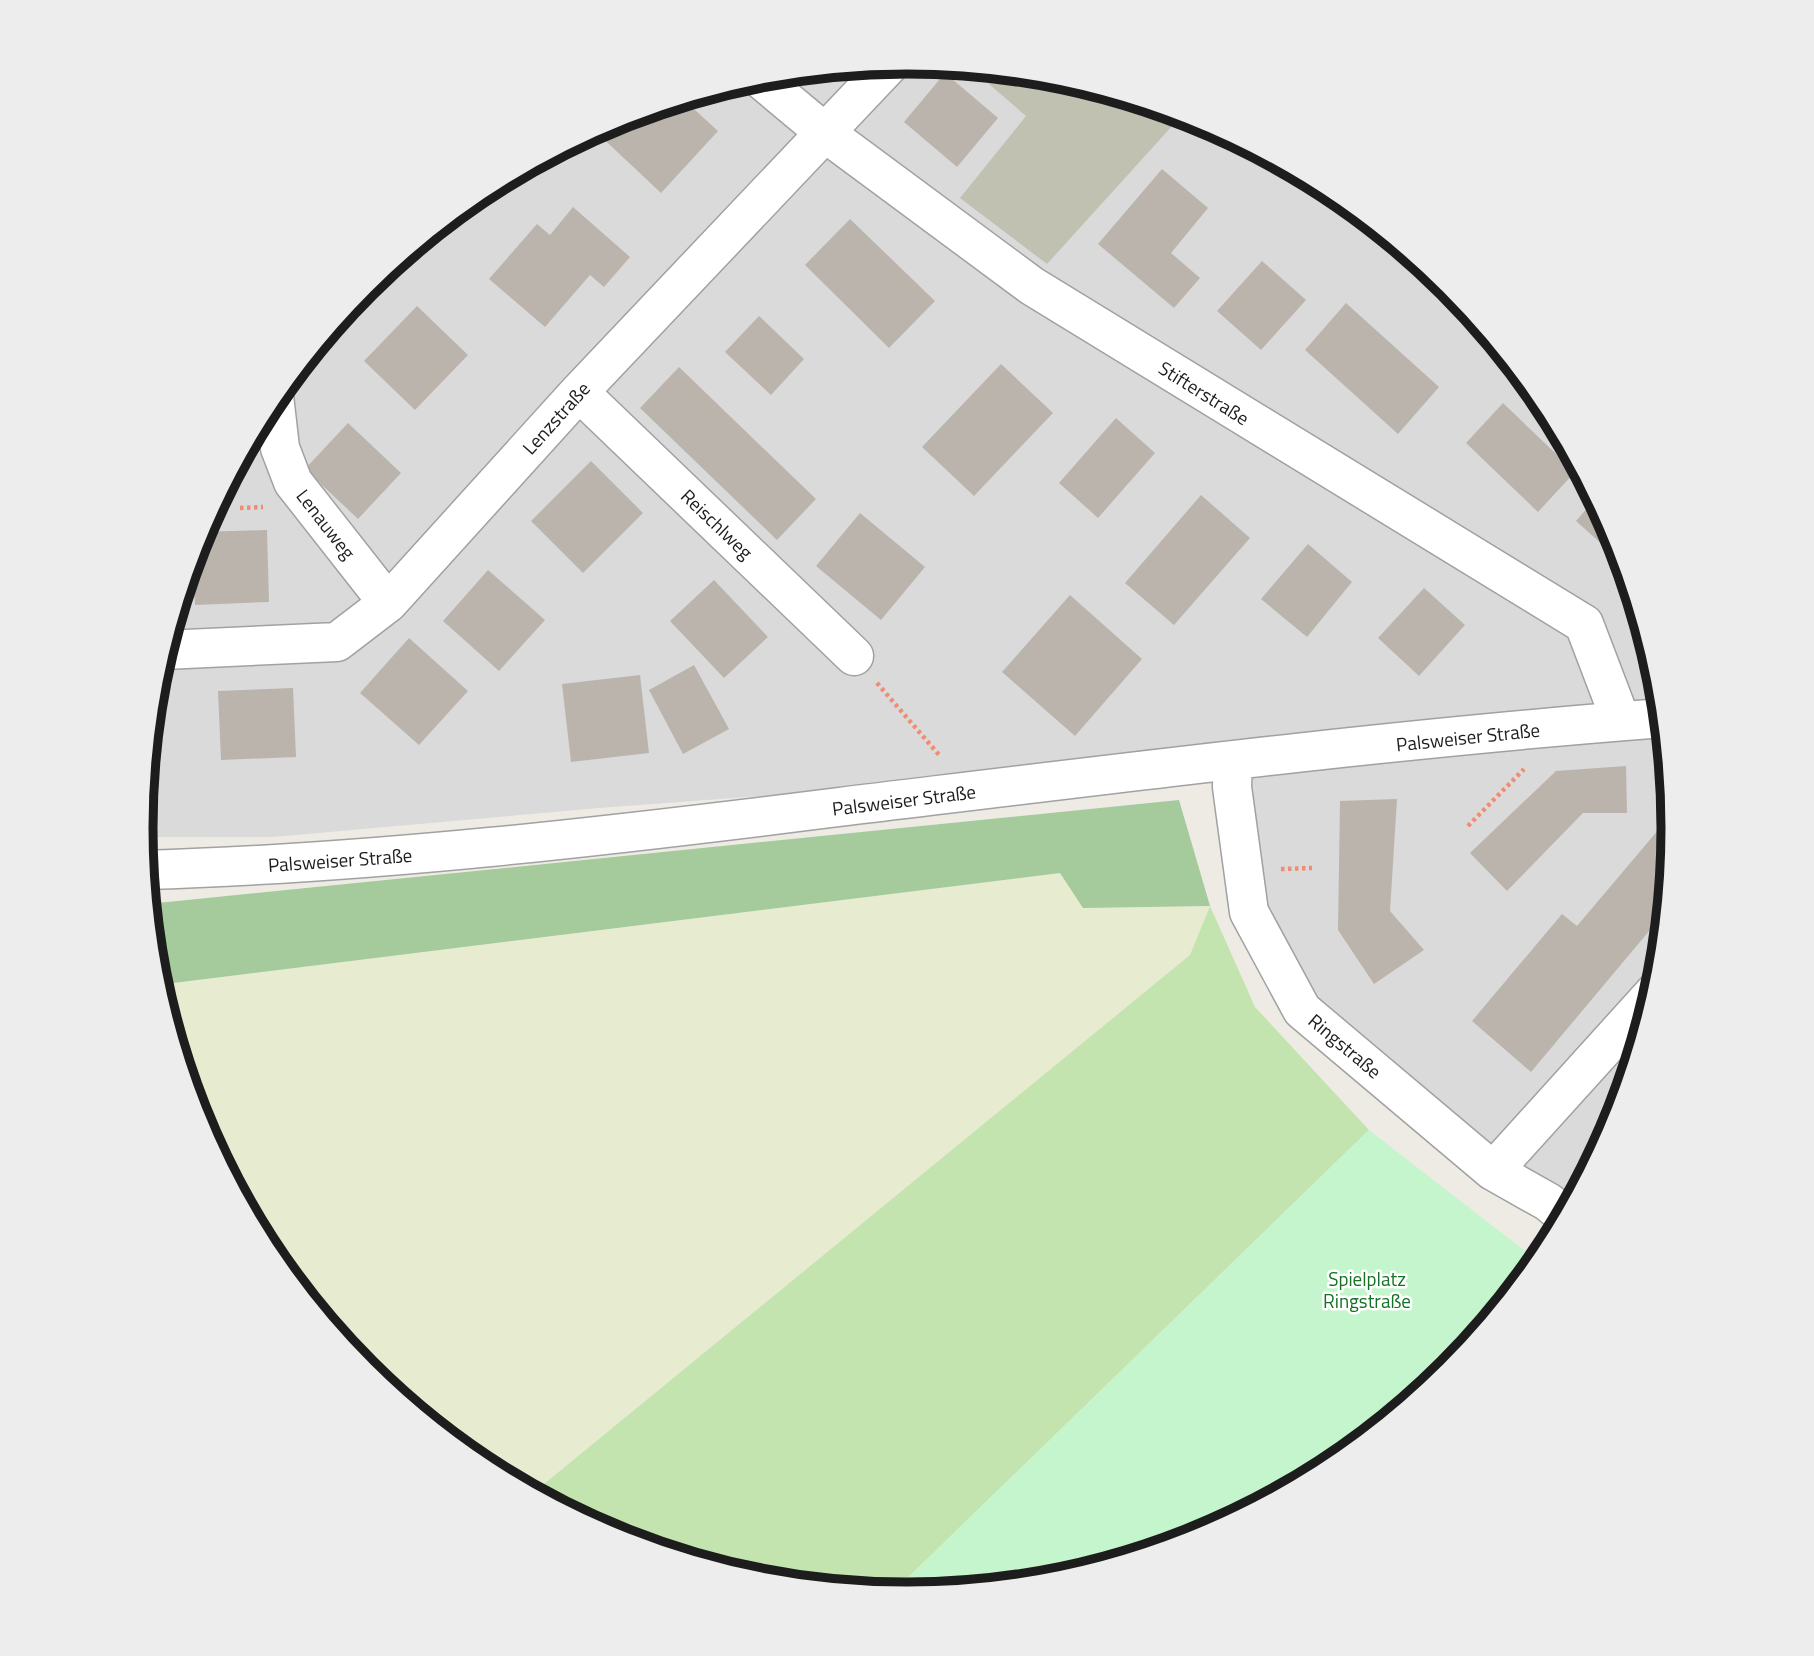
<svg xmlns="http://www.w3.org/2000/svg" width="1814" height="1656" font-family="'Titillium Web',sans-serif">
  <rect width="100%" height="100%" fill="#eeebe4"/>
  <path fill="#dbdada" d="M907 61 1057 76 1201 120 1333 191 1449 286 1545 402 1616 535 1659 679 1674 828 1659 978 1615 1122 1565 1216 1302 1010 1249 912 1233 761 599 808 273 837H141L155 678 199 534 270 402 365 286 481 190 614 119 758 76Z"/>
  <path fill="#c0c1b0" d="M969 67 1057 76 1183 114 1047 264 960 198 1026 116Z"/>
  <path fill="#e7ebd0" d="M1060 873 1084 908 1210 906 1190 955 533 1493 481 1465 365 1370 269 1254 198 1121 157 985Z"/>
  <path fill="#c3e4ae" d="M1210 906 1255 1007 1369 1130 892 1593 757 1580 613 1536 533 1493 1190 955Z"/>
  <path fill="#a5ca9c" d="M1179 800 1210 906 1083 908 1060 873 157 985 155 977 148 904Z"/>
  <path fill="#c4f5cc" d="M1369 1130 1538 1261 1449 1370 1333 1466 1200 1537 1056 1580 907 1595 892 1593Z"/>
  <path fill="#bab4ad" d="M945 73 998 118 957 167 904 122Z
    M683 99 718 131 661 193 594 130 614 119Z
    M1162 169 1208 208 1171 253 1200 278 1174 308 1098 244Z
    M573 207 630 257 604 287 590 275 545 327 489 279 537 224 550 235Z
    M850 219 935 301 889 348 805 265Z
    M1262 261 1306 300 1261 350 1217 311Z
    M1346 303 1439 387 1398 434 1305 350Z
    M417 306 468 355 415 410 364 361Z
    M759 316 804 359 771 395 725 352Z
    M1001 364 1053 413 974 496 922 447Z
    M679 367 816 499 777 540 640 408Z
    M1503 403 1575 472 1538 512 1466 443Z
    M1116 418 1155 453 1098 518 1059 483Z
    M348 423 401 473 358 519 305 469Z
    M591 461 643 513 583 573 531 521Z
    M1201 495 1250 538 1174 625 1125 583Z
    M1596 498 1616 535 1624 564 1576 521Z
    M860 513 925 567 881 620 816 566Z
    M267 530 269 602 195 605 192 555 200 532Z
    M1308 544 1352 582 1307 637 1261 599Z
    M488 570 545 620 499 671 443 621Z
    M714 580 768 637 724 678 670 621Z
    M1424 588 1465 625 1419 676 1378 638Z
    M1070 595 1142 659 1075 736 1002 672Z
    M409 638 468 691 419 745 360 693Z
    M694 665 729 729 683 754 649 690Z
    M640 675 649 753 571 762 562 684Z
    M293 688 296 757 221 760 218 691Z
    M1626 766 1627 813H1583L1507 891 1470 853 1556 771Z
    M1397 799 1390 911 1424 950 1374 984 1338 930 1340 801Z
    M1670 816 1674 828 1665 912 1531 1072 1472 1021 1562 914 1577 926Z
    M1621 1100 1615 1122 1608 1136 1600 1130Z"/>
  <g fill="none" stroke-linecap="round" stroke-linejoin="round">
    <defs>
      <path id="minor" d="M757 76 824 132 1032 286 1584 624 1621 721
        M579 392 854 656
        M274 396 280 448 293 482 388 603
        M164 650 337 642 388 603 579 392 891 63
        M1233 761 1232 787 1249 912 1302 1010 1493 1171 1548 1202 1565 1216
        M144 870C378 863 608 836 839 807 1113 774 1388 739 1663 718
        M1493 1171 1654 993"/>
    </defs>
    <use href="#minor" stroke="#a1a1a1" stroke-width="41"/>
    <path stroke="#ee8c74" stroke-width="4.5" stroke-dasharray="3.5 3.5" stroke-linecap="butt" d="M240 508 263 507
      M877 683 940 756
      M1468 826 1524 769
      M1281 869 1312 868"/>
    <use href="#minor" stroke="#fff" stroke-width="38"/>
  </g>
  <g text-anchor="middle" stroke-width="5" stroke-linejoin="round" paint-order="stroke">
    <g font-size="19" fill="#1d1d1d" stroke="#fff">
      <text transform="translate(1204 393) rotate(32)" y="7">Stifterstraße</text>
      <text transform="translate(556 418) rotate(-48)" y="7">Lenzstraße</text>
      <text transform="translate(326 524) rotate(52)" y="7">Lenauweg</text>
      <text transform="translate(717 524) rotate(44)" y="7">Reischlweg</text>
      <text transform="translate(1468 737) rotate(-6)" y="7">Palsweiser Straße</text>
      <text transform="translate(904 800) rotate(-7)" y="7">Palsweiser Straße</text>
      <text transform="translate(340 860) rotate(-4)" y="7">Palsweiser Straße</text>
      <text transform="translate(1345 1046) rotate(40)" y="7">Ringstraße</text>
    </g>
    <g font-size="19" fill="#147225" stroke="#fff">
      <text x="1367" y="1286">Spielplatz<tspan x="1367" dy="22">Ringstraße</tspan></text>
    </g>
  </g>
  <path d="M0 0H1814V1656H0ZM153 828a754 754 0 1 1 1508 0a754 754 0 1 1-1508 0Z" fill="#ededed" fill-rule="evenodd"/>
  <path fill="none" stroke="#1d1d1d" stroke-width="9" d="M153 828a754 754 0 1 1 1508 0a754 754 0 1 1-1508 0Z"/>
</svg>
